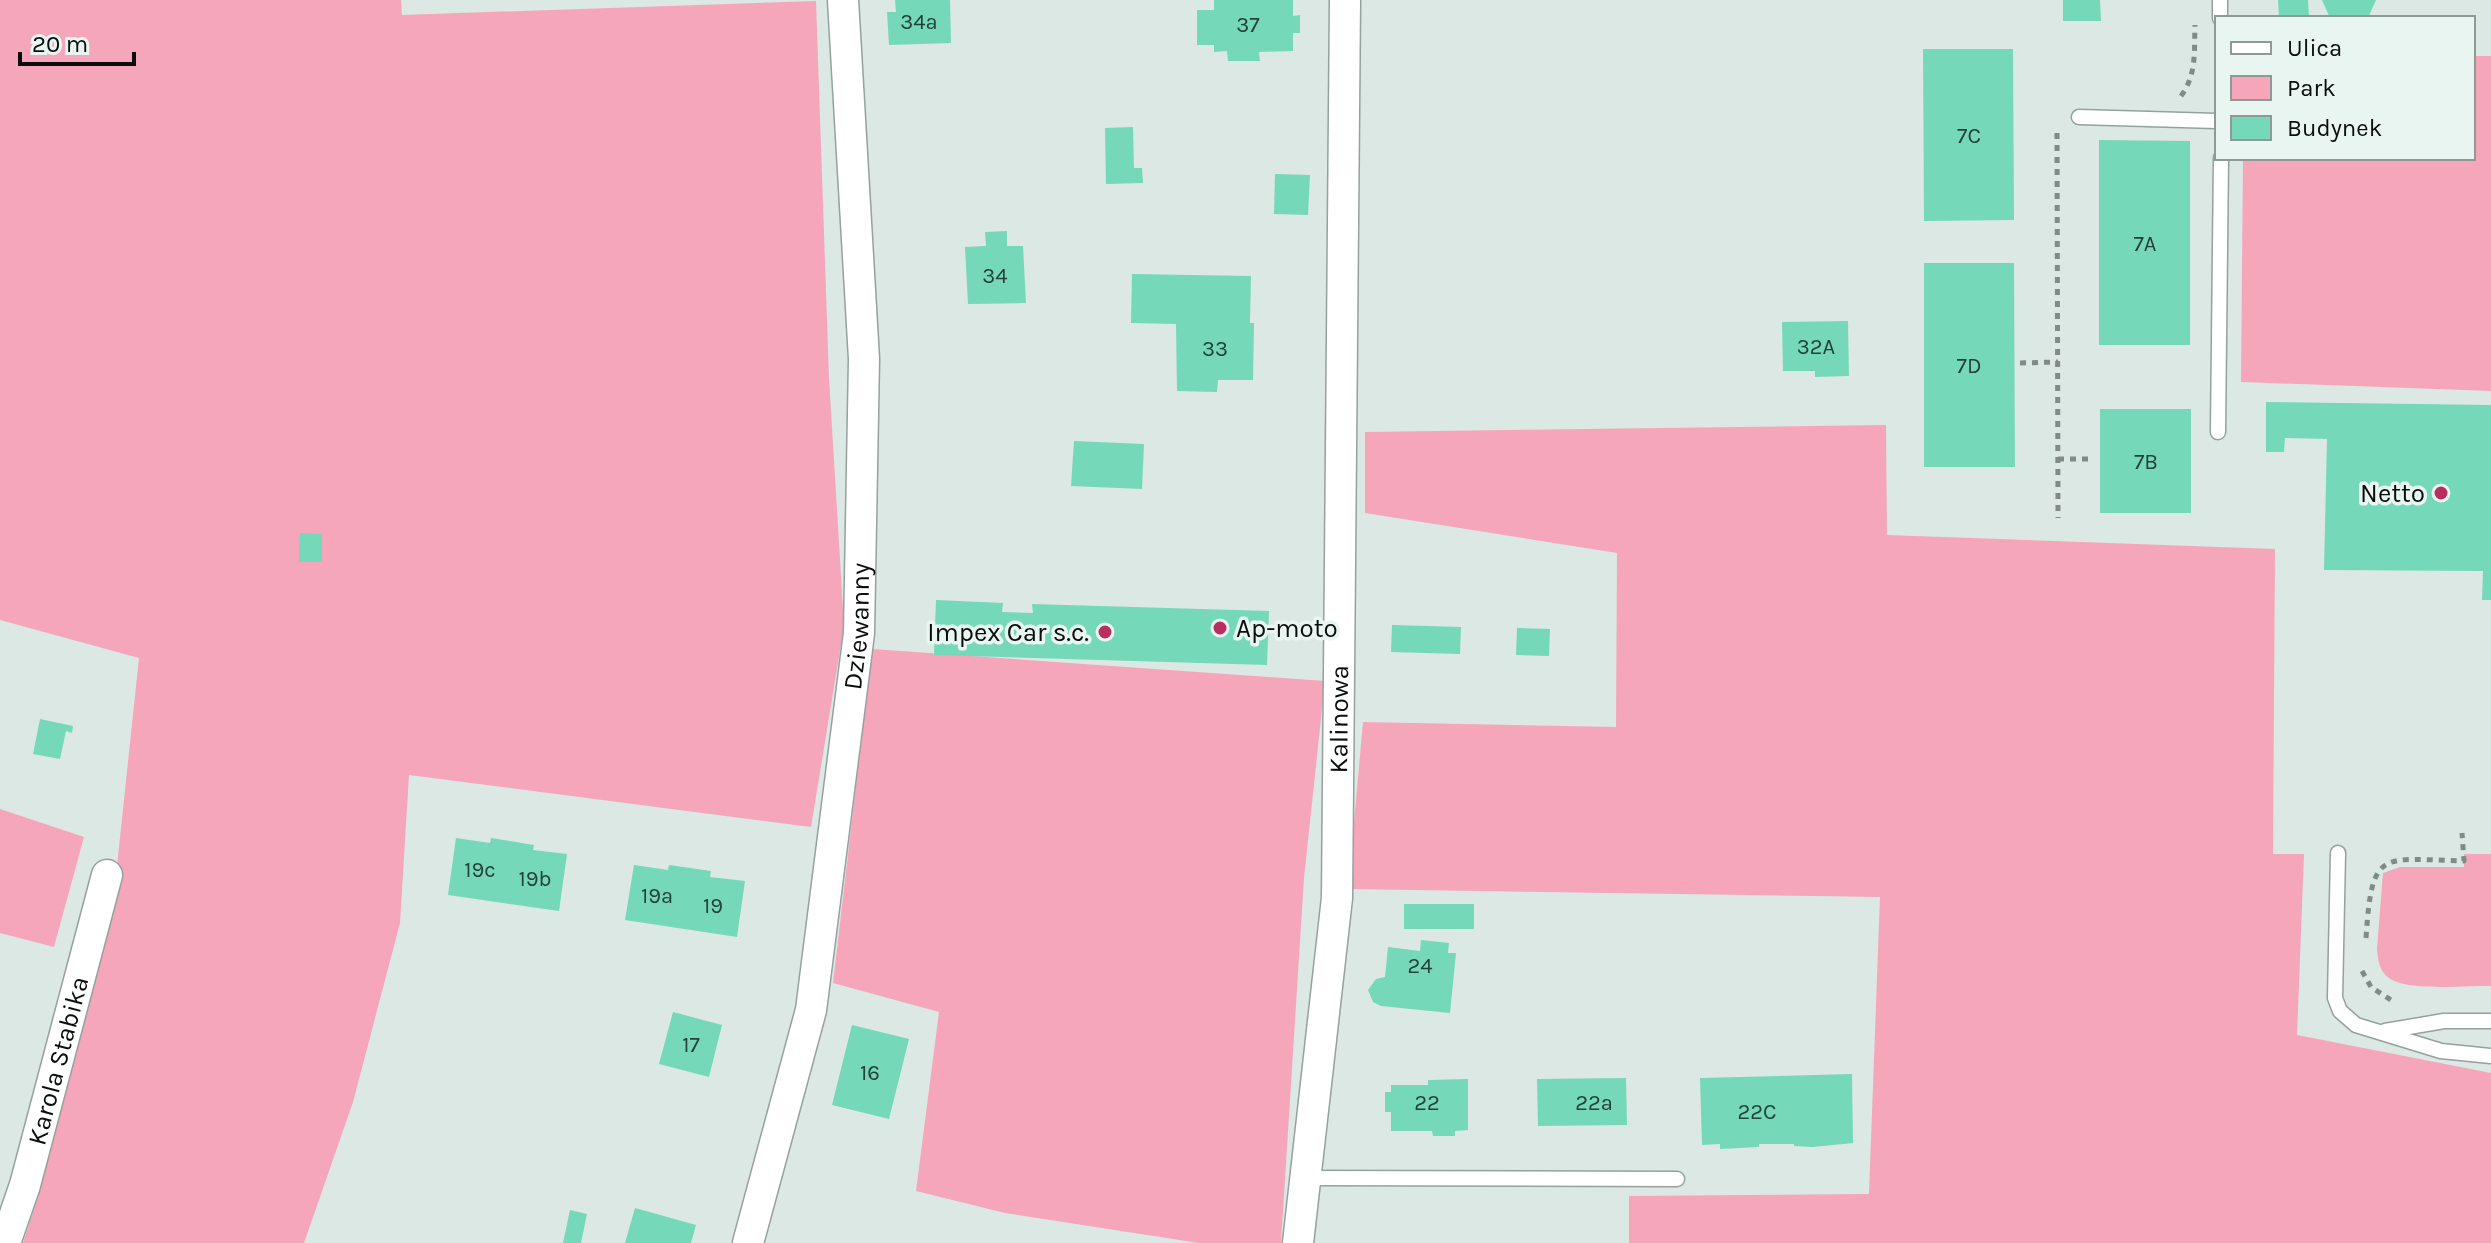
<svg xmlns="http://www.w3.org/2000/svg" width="2491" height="1243" font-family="Karla,sans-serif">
  <rect width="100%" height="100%" fill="#dbe8e3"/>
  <path fill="#f6a6ba" d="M0 0H401L402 15 816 1 829 378 844 626 811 827 409 775 400 923 353 1102 304 1243H23L40 1191 115 885 139 658 0 620Z
    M2473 56H2491V391L2241 382 2243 158H2473Z
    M1886 425 1887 535 2275 549 2273 854H2304L2297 1035 2491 1073V1243H1629V1196L1869 1194 1880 897 1348 889 1363 722 1616 727 1617 553 1365 513V432Z
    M872 649 1325 681 1304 878 1281 1243H1199L1005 1213 916 1191 939 1012 833 983Z
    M0 809 84 837 54 947 0 933Z
    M2464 854H2491V986C2466 985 2408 992 2389 978 2379 971 2378 959 2377 949L2383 873 2400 867H2464Z"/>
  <path fill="#75d8b9" d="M895 0H950L951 43 889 45 887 12H896Z
    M1214 0H1293V16L1300 15V33H1293V51L1259 52 1260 61H1228L1227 51 1214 52V45H1197V10H1214Z
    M2063 0H2100L2101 21H2063Z
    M2278 0H2308L2309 17 2279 18Z
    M2322 0H2376L2368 18H2330Z
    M1923 49H2013L2014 220 1924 221Z
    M1133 127 1134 168H1142L1143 183 1106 184 1105 128Z
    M2099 140 2190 141V345H2099Z
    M1275 174 1310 175 1308 215 1274 214Z
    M1007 231V246H1023L1026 303 968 304 965 247 986 246 985 232Z
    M1924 263H2014L2015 467H1924Z
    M1132 274 1251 276 1250 323H1254L1253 380H1218L1217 392 1177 391 1176 324 1131 323Z
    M1848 321 1849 376 1815 377V371H1783L1782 322Z
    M2266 402 2491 405V600H2482L2483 571 2324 570 2327 439 2285 438 2284 452H2266Z
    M2100 409H2191V513H2100Z
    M1074 441 1144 444 1142 489 1071 486Z
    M300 533 322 534V562H299Z
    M936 600 1003 603 1002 612 1033 613 1032 604 1269 611 1267 665 934 655Z
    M1392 625 1461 627 1460 654 1391 652Z
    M1517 628 1550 629 1549 656 1516 655Z
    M40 719 73 726 72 733 66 731 60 759 33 754Z
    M456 838 490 843 491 838 534 845 533 850 567 854 559 911 448 895Z
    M634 865 668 870 669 865 711 871 710 877 745 881 737 937 625 920Z
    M1404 904H1474V929H1404Z
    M1421 940 1449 943 1448 953H1456L1450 1013 1381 1006 1373 1002 1368 990 1376 979 1385 977 1388 947 1420 951Z
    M673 1012 722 1025 709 1077 659 1064Z
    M852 1025 909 1039 889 1119 832 1105Z
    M1852 1074 1853 1143 1813 1147 1794 1146V1144H1759V1147L1720 1149V1144L1702 1145 1700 1078Z
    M1626 1078 1627 1125 1538 1126 1537 1079Z
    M1468 1079V1130L1455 1131V1136H1433L1432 1131H1391V1112H1385V1092H1391V1085H1428V1080Z
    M635 1208 696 1225 691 1243H625Z
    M570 1210 587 1214 581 1243H563Z"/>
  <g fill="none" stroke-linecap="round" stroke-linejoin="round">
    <defs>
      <path id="service" d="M2220 0V18
        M2079 117 2217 121
        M2218 432 2221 158
        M2338 853 2335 998 2340 1011 2356 1025 2441 1051 2491 1056
        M2385 1031 2444 1021H2491
        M1305 1178 1677 1179"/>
      <g id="minor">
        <path id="s1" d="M5 1243 25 1185 107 875"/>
        <path id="s2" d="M748 1243 811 1010 859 633 864 359 843 0"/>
        <path id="s3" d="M1298 1243 1337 898 1345 0"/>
      </g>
    </defs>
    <use href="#service" stroke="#95a19d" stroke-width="17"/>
    <use href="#minor" stroke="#95a19d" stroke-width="33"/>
    <path stroke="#818a86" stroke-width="5" stroke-dasharray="6 6" stroke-linecap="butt" d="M2181 96C2197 74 2194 51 2195 25
      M2057 133 2058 518
      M2020 363 2058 362
      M2058 459H2093
      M2366 938C2372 847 2381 859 2464 861L2462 833
      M2362 971 2371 987 2394 1002"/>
    <use href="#service" stroke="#fff" stroke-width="14"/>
    <use href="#minor" stroke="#fff" stroke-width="30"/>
  </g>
  <g fill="#ba2d61" stroke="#e8f5f0" stroke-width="3">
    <circle cx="2441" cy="493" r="8"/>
    <circle cx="1220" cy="628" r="8"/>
    <circle cx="1105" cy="632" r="8"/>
  </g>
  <g text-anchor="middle" stroke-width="7" stroke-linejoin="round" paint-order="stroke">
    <g font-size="22" fill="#254038">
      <text x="919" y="29">34a</text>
      <text x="1248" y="32">37</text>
      <text x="1969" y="143">7C</text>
      <text x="2145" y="251">7A</text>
      <text x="995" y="283">34</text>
      <text x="1816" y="354">32A</text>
      <text x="1215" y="356">33</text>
      <text x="1969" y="373">7D</text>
      <text x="2146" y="469">7B</text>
      <text x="480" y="877">19c</text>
      <text x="535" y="886">19b</text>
      <text x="657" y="903">19a</text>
      <text x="713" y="913">19</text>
      <text x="1420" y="973">24</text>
      <text x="691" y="1052">17</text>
      <text x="870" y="1080">16</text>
      <text x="1427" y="1110">22</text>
      <text x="1594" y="1110">22a</text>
      <text x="1757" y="1119">22C</text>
    </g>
    <g font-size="26" fill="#0a0e0d" stroke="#e8f5f0" text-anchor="end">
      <text x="2425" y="502">Netto</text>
      <text x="1236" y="637" text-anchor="start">Ap-moto</text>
      <text x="1089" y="641">Impex Car s.c.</text>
    </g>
    <g font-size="26" fill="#0a0e0d" stroke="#e8f5f0">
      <text dy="9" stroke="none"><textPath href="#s2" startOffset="628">Dziewanny</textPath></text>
      <text dy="9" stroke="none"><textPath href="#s3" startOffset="526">Kalinowa</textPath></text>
      <text dy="9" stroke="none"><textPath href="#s1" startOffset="190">Karola Stabika</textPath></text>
    </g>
  </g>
  <rect x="2215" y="16" width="260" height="144" fill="#e8f5f0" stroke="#8f9995" stroke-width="2"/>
  <rect x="2231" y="42" width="40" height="12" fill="#ffffff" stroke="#8f9995" stroke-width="2"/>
  <text x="2287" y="56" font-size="24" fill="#0a0e0d">Ulica</text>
  <rect x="2231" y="76" width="40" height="24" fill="#f6a6ba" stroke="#8f9995" stroke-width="2"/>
  <text x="2287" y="96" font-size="24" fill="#0a0e0d">Park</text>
  <rect x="2231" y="116" width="40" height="24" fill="#75d8b9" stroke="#8f9995" stroke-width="2"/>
  <text x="2287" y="136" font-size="24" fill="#0a0e0d">Budynek</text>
  <path d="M20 52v12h114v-12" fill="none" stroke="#0a0e0d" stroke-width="4"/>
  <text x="32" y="52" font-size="24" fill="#0a0e0d" stroke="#e8f5f0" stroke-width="6" paint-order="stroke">20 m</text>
</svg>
